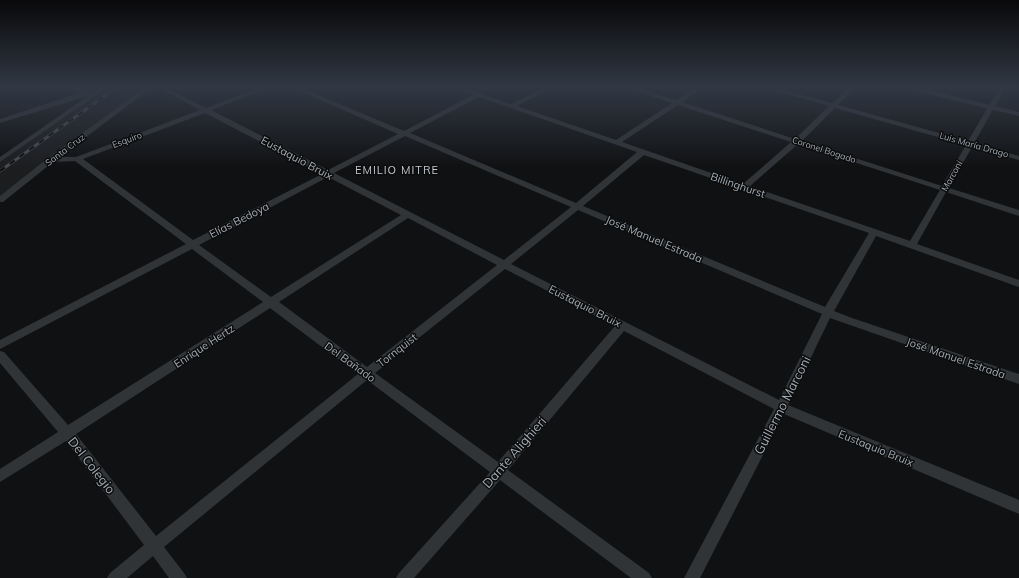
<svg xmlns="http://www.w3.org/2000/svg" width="1019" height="578" font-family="Mulish,sans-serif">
  <rect width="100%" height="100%" fill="#101112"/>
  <path fill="#1c1d1f" d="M106 87H146L0 200V162Z"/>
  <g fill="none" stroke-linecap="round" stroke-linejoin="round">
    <path fill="#313437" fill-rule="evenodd" d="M0 87H5L0 89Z
      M71 87H78L91 94 101 87H108L0 162V157L88 96 0 123V119L79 93Z
      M146 87H153L59 157H76L200 110 157 87H164L206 108 261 87H269L268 88 211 110 328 170 398 134 291 87H299L404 131 473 95 454 88 453 87H461L511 104 546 87H553L517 106 616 140 672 103 626 88 625 87H633L676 100 697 87H704L682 102 795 139 829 106 766 88 765 87H774L832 103 850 87H856L838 105 968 141 1000 87H1006L974 143 1019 156V160L972 147 949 188 1019 210V216L946 192 917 244 1019 280V287L876 236 834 311 852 318 1019 374V384L830 318 788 405 1019 500V514L784 414 700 578H684L774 409 624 331 508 470 649 573 652 578H631L500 480 414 578H396L399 573 490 472 367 380 164 547 184 573 187 578H169L153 556 127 578H107L110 573 144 545 66 441 0 482V469L58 432 0 363V351L4 352 68 425 263 302 192 249 0 349V340L186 244 75 161 53 162 3 202H0V196L48 158ZM479 97 637 152 576 203 410 133ZM678 105 791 142 743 184 622 142ZM835 108 966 145 942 186 802 141ZM205 113 322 174 193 240 83 159ZM405 136 571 207 504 260 334 173ZM798 144 940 190 910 241 750 186ZM644 155 869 233 825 307 583 206ZM328 177 401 215 271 297 199 245ZM578 210 822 314 779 400 511 264ZM408 218 497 265 367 367 279 302ZM505 269 615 326 498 462 375 373ZM270 308 358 374 156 536 76 434Z"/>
    <path fill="#313437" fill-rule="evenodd" d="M905 87H917L1019 112V116L906 89Z"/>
    <defs>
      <path id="rail" d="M0 171 117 87"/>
    </defs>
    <use href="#rail" stroke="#484c51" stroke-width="3"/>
    <use href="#rail" stroke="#0c0c0d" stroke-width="2" stroke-dasharray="6" stroke-linecap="butt"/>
  </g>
  <linearGradient id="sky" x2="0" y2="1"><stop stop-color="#09090a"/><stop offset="0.52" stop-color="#313844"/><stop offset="1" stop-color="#313844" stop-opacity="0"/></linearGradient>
  <rect width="1019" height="168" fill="url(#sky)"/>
  <g text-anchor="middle" stroke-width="3" stroke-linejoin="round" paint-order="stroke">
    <g font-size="9" fill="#a1abb4" stroke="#0c0c0d">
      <text transform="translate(127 140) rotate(-21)" y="3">Esquiro</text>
      <text transform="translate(974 145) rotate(16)" y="3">Luis María Drago</text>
      <text transform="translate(65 150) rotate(-37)" y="3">Santa Cruz</text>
      <text transform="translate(824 150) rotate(18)" y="3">Coronel Bogado</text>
      <text transform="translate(952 176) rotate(-61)" y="3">Marconi</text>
    </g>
    <g font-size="11" fill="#a1abb4" stroke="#0c0c0d">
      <text transform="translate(297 158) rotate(28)" y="4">Eustaquio Bruix</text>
      <text transform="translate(738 185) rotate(19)" y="4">Billinghurst</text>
      <text transform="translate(239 220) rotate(-27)" y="4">Elías Bedoya</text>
      <text transform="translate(654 239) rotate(23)" y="4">José Manuel Estrada</text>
      <text transform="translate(585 306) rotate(27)" y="4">Eustaquio Bruix</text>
      <text transform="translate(204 346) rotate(-33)" y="4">Enrique Hertz</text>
      <text transform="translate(397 350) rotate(-38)" y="4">Tornquist</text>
      <text transform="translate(956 358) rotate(19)" y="4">José Manuel Estrada</text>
      <text transform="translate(350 362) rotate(36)" y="4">Del Bañado</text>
      <text transform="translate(876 448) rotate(22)" y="4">Eustaquio Bruix</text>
    </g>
    <g font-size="11" letter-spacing="1" fill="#c2c9d0" stroke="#0c0c0d">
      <text x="397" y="174">EMILIO MITRE</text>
    </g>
    <g font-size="13" fill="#a1abb4" stroke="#0c0c0d">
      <text transform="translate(782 405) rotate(-63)" y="5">Guillermo Marconi</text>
      <text transform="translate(514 452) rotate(-49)" y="5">Dante Alighieri</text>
      <text transform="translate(92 465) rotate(52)" y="5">Del Colegio</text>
    </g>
  </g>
</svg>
